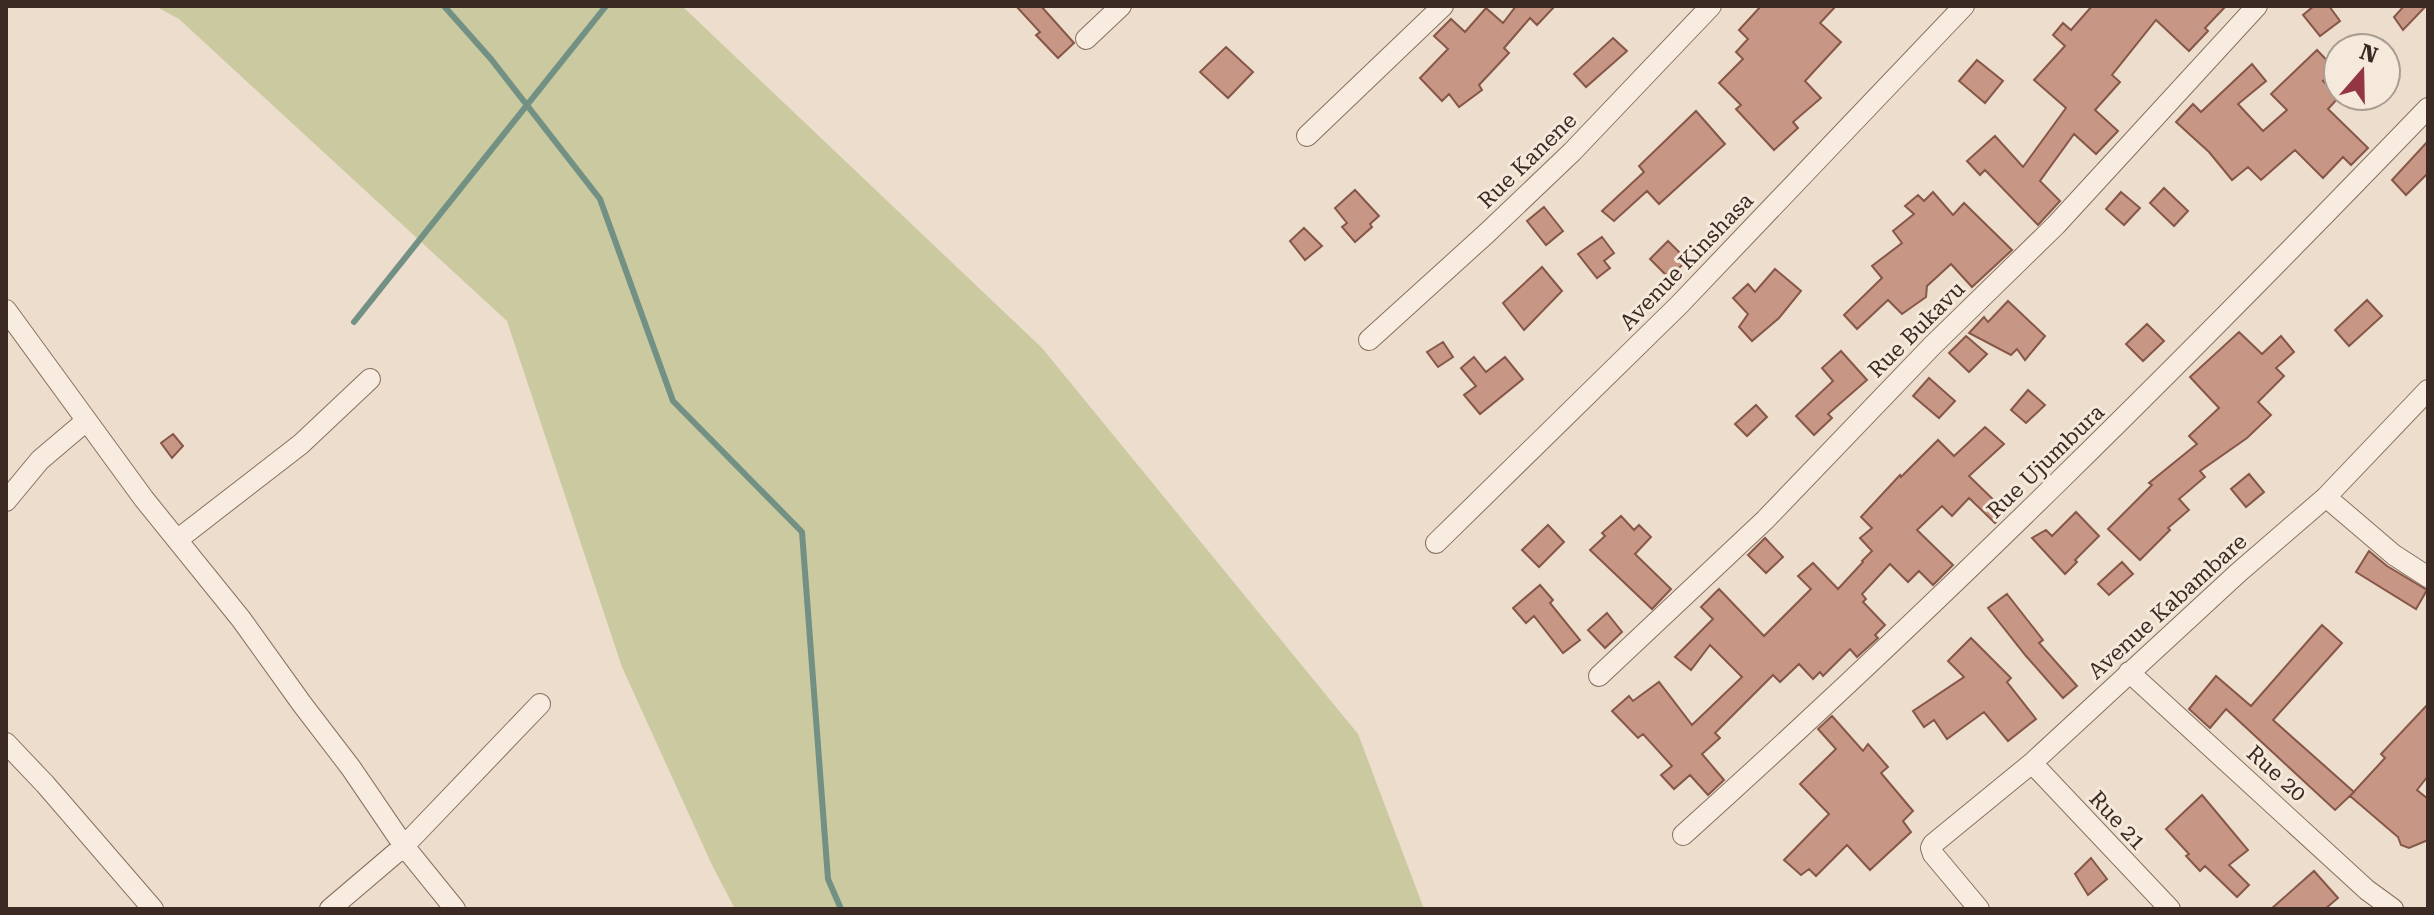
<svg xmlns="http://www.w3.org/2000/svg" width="2434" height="915" font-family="'Roboto Serif',serif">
  <rect width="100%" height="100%" fill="#ecddcc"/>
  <path fill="#cac9a0" d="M155 6H682L1042 348 1358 734 1424 909H735L712 865 622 667 507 321 179 19Z"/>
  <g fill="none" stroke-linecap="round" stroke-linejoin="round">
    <path stroke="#729084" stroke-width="6" d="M444 6 491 59 600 199 673 401 802 532 828 879 841 909
      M354 322 606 6"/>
  </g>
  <path fill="#c89684" stroke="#865748" stroke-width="2" d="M1016 6H1041L1074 43 1058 58 1036 35 1040 32Z
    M1516 6H1555L1537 25 1530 18 1504 48 1509 53 1479 85 1482 90 1459 107 1449 94 1442 101 1420 78 1448 49 1434 36 1451 19 1465 32 1486 8 1503 23Z
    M1761 6H1836L1820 23 1841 42 1805 81 1821 98 1793 122 1798 128 1774 150 1736 109 1741 105 1719 83 1743 59 1736 52 1748 39 1739 30Z
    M2092 6H2226L2205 28 2208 31 2189 51 2156 20 2112 75 2120 82 2095 110 2118 131 2096 154 2074 134 2040 181 2060 201 2038 225 1985 170 1980 175 1967 161 1995 136 2023 167 2066 108 2034 80 2065 46 2053 35 2063 23 2071 30Z
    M2314 6H2329L2340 21 2320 36 2303 15Z
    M2404 6H2426L2403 30 2394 17Z
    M1613 38 1627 51 1586 87 1574 74Z
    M1226 47 1253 72 1228 98 1200 72Z
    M2317 50 2336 70 2323 81 2339 97 2328 109 2368 148 2351 165 2343 157 2323 178 2295 150 2261 180 2248 167 2232 180 2209 152 2176 122 2193 104 2201 112 2252 64 2266 81 2238 104 2263 131 2287 110 2271 94Z
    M1977 60 2003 81 1985 103 1959 81Z
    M1696 111 1725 144 1659 204 1647 191 1614 221 1602 211 1644 172 1639 166Z
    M2428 141V173L2406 195 2392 180Z
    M2164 188 2188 211 2174 226 2150 203Z
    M1355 190 1379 216 1370 224 1372 227 1355 242 1342 227 1347 223 1335 208Z
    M1933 192 1953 215 1964 203 2012 250 1972 287 1951 264 1927 286 1926 297 1902 314 1888 300 1857 329 1844 315 1882 278 1872 266 1902 243 1893 231 1914 214 1905 206 1918 195 1924 201Z
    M2121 192 2140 208 2124 225 2106 209Z
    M1544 207 1563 231 1546 245 1527 221Z
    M1304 228 1322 246 1305 260 1290 241Z
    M1602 237 1614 253 1604 261 1610 268 1597 278 1578 254Z
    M1668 241 1687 260 1669 278 1650 259Z
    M1542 267 1562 291 1524 330 1503 303Z
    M1775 269 1801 291 1779 318 1752 341 1739 327 1748 314 1733 298 1748 284 1755 292Z
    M2367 300 2382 316 2349 346 2335 330Z
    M2008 301 2045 336 2025 360 2017 349 2011 355 1969 333 1984 317 1988 322Z
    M2147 324 2164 341 2143 361 2126 344Z
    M2239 332 2262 354 2281 336 2294 352 2276 368 2284 376 2258 402 2271 415 2247 438 2200 471 2205 477 2179 499 2189 510 2168 528 2170 530 2140 560 2108 529 2152 485 2149 483 2197 444 2189 436 2219 408 2190 377Z
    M1966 336 1987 354 1969 372 1949 353Z
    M1443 342 1453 357 1438 367 1427 352Z
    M1841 351 1867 380 1828 414 1832 418 1814 435 1796 416 1833 381 1822 368Z
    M1474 357 1486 372 1505 357 1523 379 1480 414 1464 395 1476 386 1461 368Z
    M1929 378 1955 401 1939 418 1913 396Z
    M2028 390 2045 405 2026 423 2011 410Z
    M1756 405 1767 417 1747 436 1735 424Z
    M1985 427 2004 444 1969 476 2006 512 1995 523 1969 498 1952 516 1942 506 1917 530 1953 565 1933 585 1919 571 1908 582 1890 564 1862 594 1866 599 1863 602 1885 625 1875 635 1878 638 1857 657 1850 649 1823 676 1820 672 1813 679 1799 664 1780 682 1773 675 1715 733 1720 738 1702 754 1724 780 1708 795 1690 775 1674 789 1661 775 1672 766 1643 734 1638 738 1612 711 1629 696 1633 701 1659 682 1692 725 1742 677 1710 645 1691 670 1675 657 1713 619 1701 607 1719 589 1764 636 1811 589 1798 576 1813 563 1838 589 1863 562 1862 561 1872 551 1860 538 1872 528 1861 517 1900 475 1901 477 1938 440 1954 456Z
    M173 434 183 446 172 458 161 443Z
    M2249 474 2264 492 2246 507 2231 489Z
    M2076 512 2099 536 2075 560 2077 562 2065 574 2032 538 2046 530 2052 536Z
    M1621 516 1634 530 1639 525 1651 537 1635 554 1671 589 1652 609 1590 550 1605 536 1602 533Z
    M1548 525 1564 542 1539 567 1522 550Z
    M1765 538 1783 557 1766 573 1748 555Z
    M2369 551 2387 566 2427 590 2416 609 2356 572Z
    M2122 562 2133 574 2109 595 2098 584Z
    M1540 585 1553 600 1550 603 1580 640 1563 653 1534 616 1526 623 1513 608Z
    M2007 594 2043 640 2039 643 2077 686 2063 698 2026 656 1988 608Z
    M1607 613 1622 632 1605 648 1588 630Z
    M2322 625 2342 643 2273 720 2354 792 2335 810 2226 709 2210 728 2189 709 2216 676 2251 706Z
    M1971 638 2011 678 2007 682 2036 719 2008 741 1984 712 1947 739 1934 720 1924 727 1913 711 1964 677 1948 661Z
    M2428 704V776L2417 790 2428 799V840L2409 848 2401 845 2398 837 2350 796 2385 758 2381 754Z
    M1832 716 1863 751 1868 744 1888 767 1881 773 1913 811 1903 821 1911 832 1870 870 1847 845 1816 876 1809 869 1801 875 1784 860 1829 814 1800 784 1836 749 1818 729Z
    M2202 795 2248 850 2229 865 2249 885 2237 897 2205 866 2200 871 2186 856 2189 854 2166 829Z
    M2091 858 2107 879 2088 895 2075 874Z
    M2314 871 2338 898 2325 909H2271Z"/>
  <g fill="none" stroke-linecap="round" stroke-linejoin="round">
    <defs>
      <path id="minor" d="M1086 39 1121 6
        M1307 136 1443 6
        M6 310 144 499 241 619 302 704 351 768 404 846 455 909
        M1369 340 1487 233 1572 152 1711 6
        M2326 497 2394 555 2428 577
        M6 501 40 460 86 421
        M177 540 301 444 370 379
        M1436 543 1679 305 1964 6
        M2129 672 2367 890 2393 909
        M1599 676 1765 520 1932 346 2056 225 2257 6
        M6 743 45 784 153 909
        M2032 763 2170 909
        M1683 835C1941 603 2187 358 2428 108
        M330 909 404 846 540 704
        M1979 909 1933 854 1931 848 1933 844 2032 763 2238 573 2326 497 2428 390"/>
    </defs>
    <use href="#minor" stroke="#887060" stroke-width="22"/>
    <use href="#minor" stroke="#f7ecdf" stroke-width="20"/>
  </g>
  <g text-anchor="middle" stroke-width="6" stroke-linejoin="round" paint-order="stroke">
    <g font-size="22" fill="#3a2a23" stroke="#f4e9db">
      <text transform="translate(1527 160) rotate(-44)" y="8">Rue Kanene</text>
      <text transform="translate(1686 261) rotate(-46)" y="8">Avenue Kinshasa</text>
      <text transform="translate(1916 329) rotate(-45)" y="8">Rue Bukavu</text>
      <text transform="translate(2045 461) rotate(-44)" y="8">Rue Ujumbura</text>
      <text transform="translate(2167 606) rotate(-42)" y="8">Avenue Kabambare</text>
      <text transform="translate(2277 773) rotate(42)" y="8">Rue 20</text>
      <text transform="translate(2118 820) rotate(47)" y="8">Rue 21</text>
    </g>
  </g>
  <rect width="2434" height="915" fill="none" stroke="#3a2a23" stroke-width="16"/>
  <g transform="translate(2362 72) rotate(20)"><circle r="38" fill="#f4e9db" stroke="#aa9d91" stroke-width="2"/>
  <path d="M0-6L14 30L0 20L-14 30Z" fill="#933544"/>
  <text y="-12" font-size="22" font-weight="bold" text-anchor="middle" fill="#3a2a23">N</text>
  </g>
</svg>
